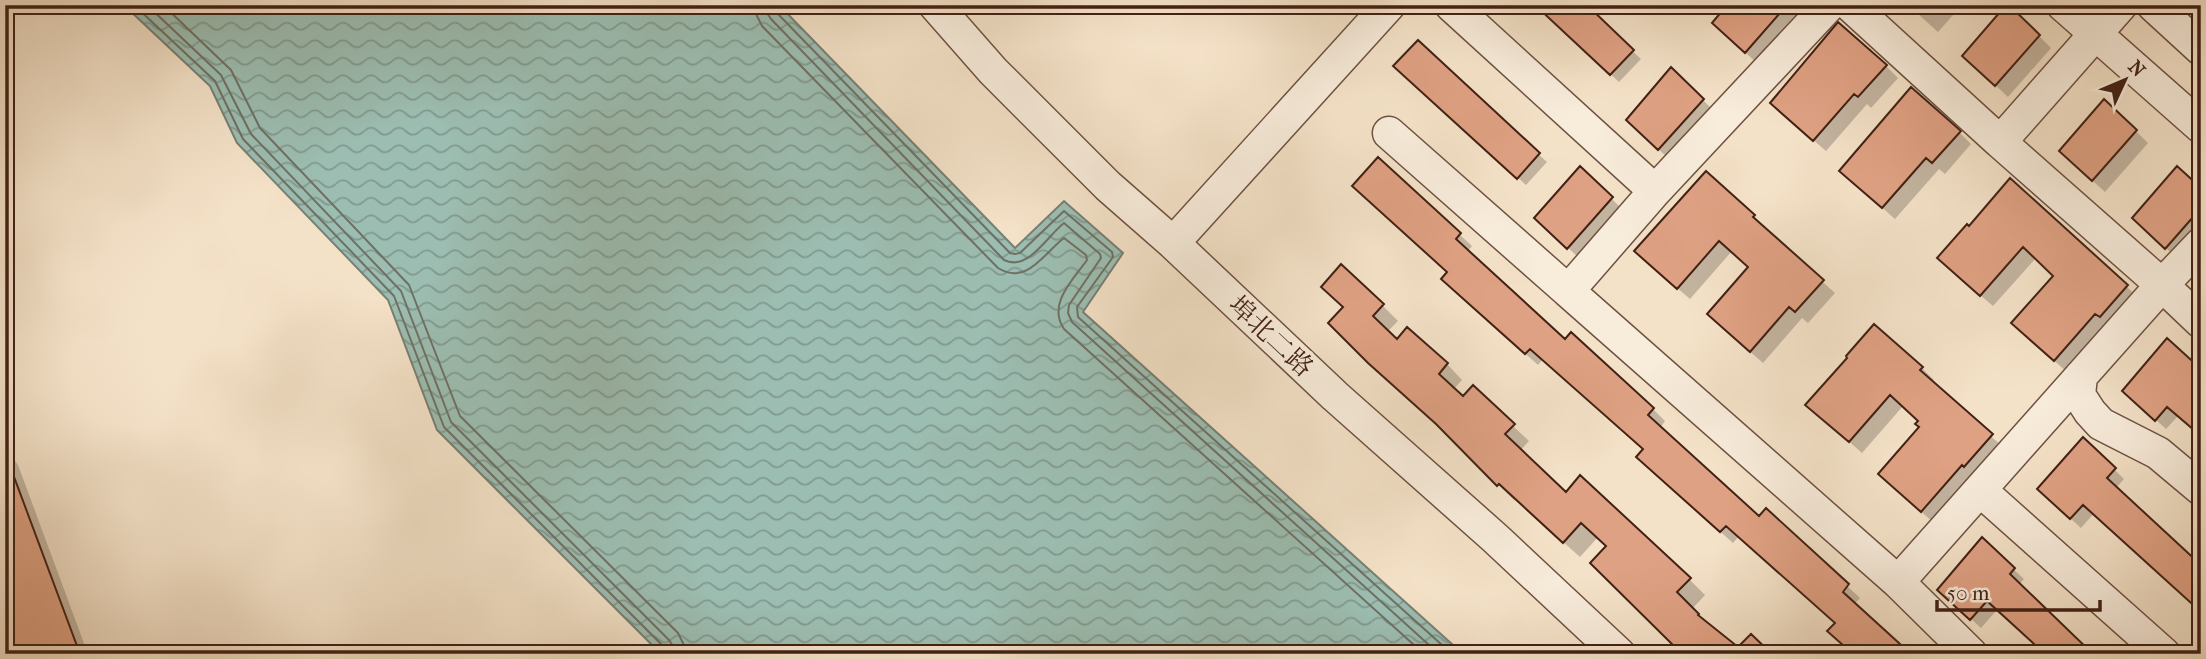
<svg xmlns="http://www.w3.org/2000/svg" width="2206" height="659" font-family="'IM FELL French Canon','Noto Serif SC',serif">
  <defs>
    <pattern id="water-waves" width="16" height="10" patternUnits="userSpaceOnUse" patternTransform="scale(1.75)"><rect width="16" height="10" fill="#9cbeb2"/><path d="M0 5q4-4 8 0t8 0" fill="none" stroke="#819a90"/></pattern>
  </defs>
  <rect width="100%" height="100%" fill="#f4e2c8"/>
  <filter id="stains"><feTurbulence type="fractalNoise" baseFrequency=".00286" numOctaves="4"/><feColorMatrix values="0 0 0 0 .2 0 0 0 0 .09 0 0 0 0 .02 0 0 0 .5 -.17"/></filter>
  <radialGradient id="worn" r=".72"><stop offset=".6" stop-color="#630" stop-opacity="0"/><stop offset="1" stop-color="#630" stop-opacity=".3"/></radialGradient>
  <path fill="url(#water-waves)" stroke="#787f73" stroke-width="2" d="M127 5H779L1015 248 1064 201 1123 253 1083 312 1463 654H661L437 430 388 300 237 143 210 86 127 8Z"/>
  <path fill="#0003" d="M1537 5H1584L1641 59 1619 82Z
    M1730 5H1791L1801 15 1758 64 1726 35Z
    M1908 5H1962L1938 32Z
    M2039 36 2051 48 2008 97 1977 68Z
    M1418 43 1547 162 1526 185 1404 74Z
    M1886 66 1898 78 1871 108 1867 104 1826 151 1784 115Z
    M1703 100 1715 112 1671 161 1640 132Z
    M2105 101 2148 143 2105 192 2073 163Z
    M1959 132 1971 144 1945 174 1939 169 1895 219 1853 182Z
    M1378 159 1472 246 1467 252 1565 341 1571 335 1653 409 1665 421 1660 428 1759 518 1766 511 1860 598 1837 623 1739 536 1733 543 1650 469 1645 450 1543 359 1538 365 1455 291 1449 273Z
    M2010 180 2139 298 2067 372 2025 335 2055 276 2036 258 1993 306 1951 270 1969 228Z
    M2201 191V233L2178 259 2146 230Z
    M1611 198 1623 210 1580 259 1549 230Z
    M1754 216 1766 228 1764 229 1835 293 1808 323 1802 318 1763 363 1721 326 1750 267 1732 251 1690 299 1648 263Z
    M1382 305 1398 321 1387 332 1397 341 1447 364 1462 380 1453 390 1463 399 1473 388 1529 441 1520 451 1566 494 1689 579 1705 595 1692 609 1712 629 1738 650 1769 654H1684L1608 546 1598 537 1580 557 1515 499 1514 500 1452 438 1330 323Z
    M2168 341 2179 415 2166 429 2135 401Z
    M1922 368 1934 380 1931 383 2003 447 1934 523 1892 486 1922 428 1920 421 1903 406 1862 453 1820 416Z
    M2083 439 2124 479 2081 528 2049 499Z
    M5 447 18 465 88 654H5Z
    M1982 540 2024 579 1981 628 1949 599Z"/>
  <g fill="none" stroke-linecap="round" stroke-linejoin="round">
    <path stroke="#6f7064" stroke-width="2" d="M134 5 215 81 243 139 394 296 444 427 663 646 665 654
      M147 5 221 75 251 134 401 291 451 422 669 640 673 646 674 654
      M163 5 231 70 260 128 409 285 460 416 678 633 683 643 685 654
      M755 5 757 16 762 26 998 268C1027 286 1044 253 1064 238L1086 255 1087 260C1073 280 1047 304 1064 329L1424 654
      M766 5 767 13 771 19 1004 260C1028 272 1047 236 1064 223L1100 254 1101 258 1069 305 1068 313 1072 322 1439 654
      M775 5 777 13 1010 253 1015 254 1020 253 1064 211 1112 252 1113 257 1077 307 1078 317 1452 654"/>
  </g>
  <path fill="#dfa183" stroke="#422115" stroke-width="2" d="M1535 5H1587L1634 50 1610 75Z
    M1727 5H1787L1745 53 1712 23Z
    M2006 5H2009L2040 35 1995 86 1962 56Z
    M1838 22 1887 65 1858 97 1854 94 1813 141 1770 103Z
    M1418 40 1540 153 1517 179 1393 66Z
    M1671 67 1704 99 1658 150 1626 120Z
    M1911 87 1961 131 1932 163 1926 158 1882 208 1839 171Z
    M2104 99 2137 130 2092 181 2059 151Z
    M1378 157 1461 233 1456 239 1565 339 1571 332 1654 408 1648 415 1759 516 1766 508 1849 584 1843 592 1911 654H1853L1827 631 1835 623 1726 526 1720 532 1636 457 1643 449 1530 349 1525 354 1441 279 1447 272 1352 186Z
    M1580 166 1613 197 1567 249 1534 218Z
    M2177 166 2201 188V208L2165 249 2132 218Z
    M1706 171 1755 215 1753 217 1824 280 1795 312 1789 307 1750 352 1707 314 1748 267 1719 241 1677 289 1634 251Z
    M2010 178 2128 285 2100 317 2095 314 2054 361 2011 323 2053 276 2023 247 1980 296 1937 258 1967 224 1969 226Z
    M1341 264 1384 304 1373 316 1397 339 1407 327 1448 363 1439 374 1463 396 1473 385 1515 424 1505 434 1566 492 1580 475 1691 578 1677 592 1699 614 1698 615 1738 647 1751 634 1772 654H1682L1590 563 1606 546 1581 523 1563 543 1499 484 1497 486 1436 424 1368 363 1328 323 1343 307 1321 287Z
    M1874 324 1923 367 1920 370 1993 434 1964 467 1962 465 1921 512 1878 474 1919 427 1915 424 1918 421 1890 395 1849 442 1805 405 1847 358 1846 356Z
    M2167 338 2201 369V436L2167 407 2155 421 2122 391Z
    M2083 437 2116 468 2107 478 2201 565V612L2083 505 2070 519 2037 489Z
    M7 458 80 654H5V459Z
    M1982 537 2015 568 2010 574 2093 654H2045L1987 601 1970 620 1937 590Z"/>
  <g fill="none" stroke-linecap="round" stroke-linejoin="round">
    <defs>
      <path id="minor" d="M935 5 993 71 1108 186 1173 243 1335 396 1495 538 1619 654
        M1451 5 1655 191
        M1829 5 1655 191 1568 291 1898 582 2162 285 2000 142
        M1850 5 2000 142 2121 5
        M2063 5 2201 127
        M2153 5 2201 49
        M1389 133 1568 291
        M1173 243 1389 5
        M2201 244 2162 285 2201 322
        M2081 376 2079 395 2090 412 2101 424 2158 453 2201 489
        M1980 490 2164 654
        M1898 582 1971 654"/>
    </defs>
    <use href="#minor" stroke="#6e5142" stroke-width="35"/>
    <use href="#minor" stroke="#f8ecdb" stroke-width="32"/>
  </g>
  <g text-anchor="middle" stroke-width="7" stroke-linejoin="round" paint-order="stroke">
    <g font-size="26" fill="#422115" stroke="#f8ecdb">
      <text transform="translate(1271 336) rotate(43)" y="9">埠北二路</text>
    </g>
  </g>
  <rect width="2206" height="659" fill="none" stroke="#f4e2c8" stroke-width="28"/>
  <rect x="7" y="7" width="2192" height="645" fill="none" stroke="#422115" stroke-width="3.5"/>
  <rect x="14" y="14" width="2178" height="631" fill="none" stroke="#422115" stroke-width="2"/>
  <g transform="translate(2125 80) rotate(46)" stroke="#f8ecdb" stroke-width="5" paint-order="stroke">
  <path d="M0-5L12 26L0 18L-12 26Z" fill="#422115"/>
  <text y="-10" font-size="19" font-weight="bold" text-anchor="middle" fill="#422115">N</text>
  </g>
  <path d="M1937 600v10h163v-10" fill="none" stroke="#422115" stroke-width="3.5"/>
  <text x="1947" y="600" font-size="21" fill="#422115" stroke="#f8ecdb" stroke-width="5" paint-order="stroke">50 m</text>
  <rect width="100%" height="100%" filter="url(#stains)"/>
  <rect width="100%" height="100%" fill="url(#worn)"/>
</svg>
